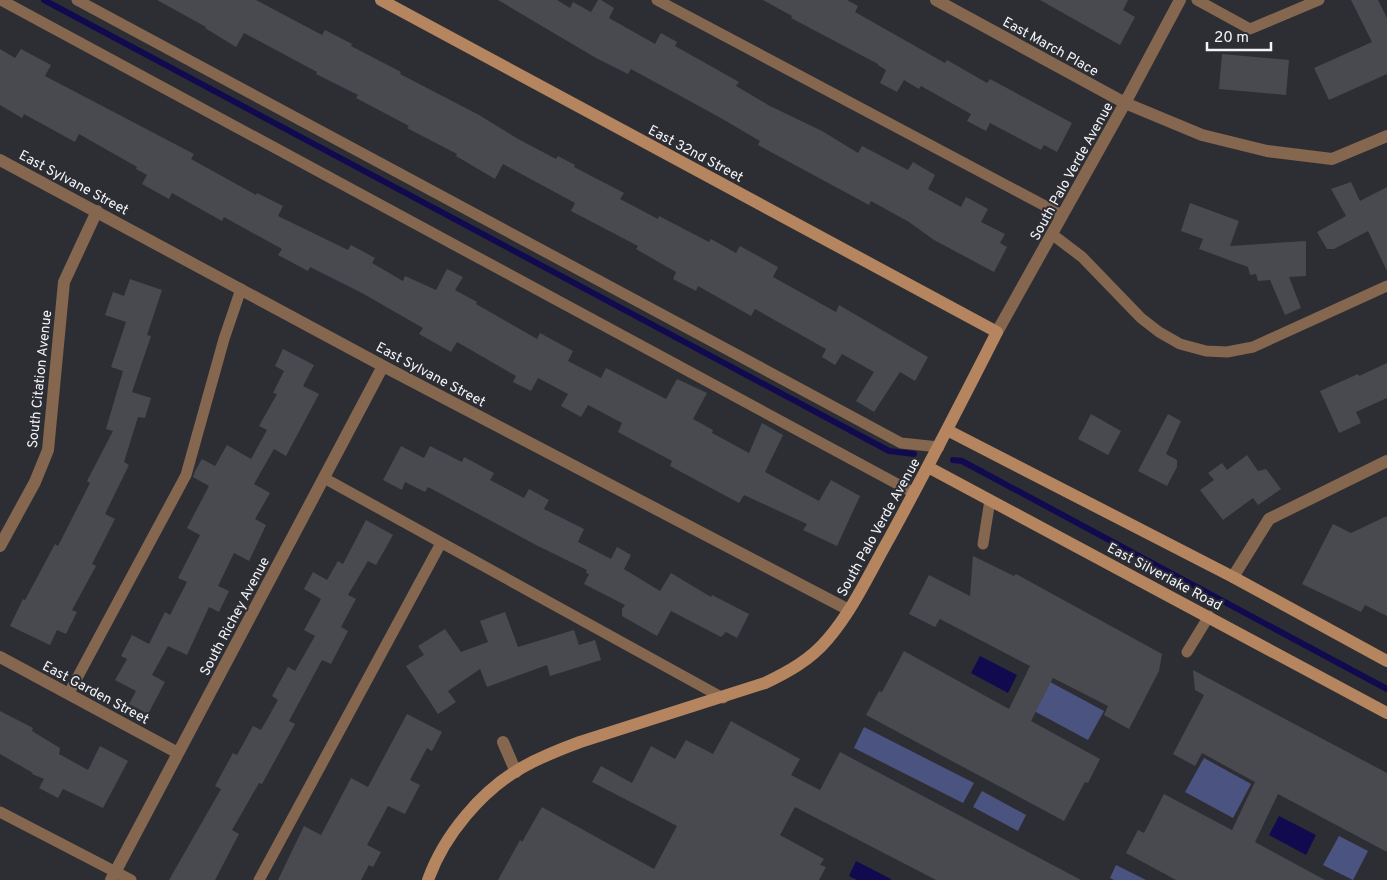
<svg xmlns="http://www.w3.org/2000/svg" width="1387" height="880" font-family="Overpass,sans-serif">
  <rect width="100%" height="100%" fill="#2d2e34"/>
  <path fill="#4b5480" d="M1039 676 1104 711 1088 740 1023 705Z
    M864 727 974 783 963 803 854 748Z
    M1204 758 1251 784 1233 818 1185 792Z
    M982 791 1026 815 1018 831 973 807Z
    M1339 836 1368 851 1353 880 1323 865Z
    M1116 865 1146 880H1114L1110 878Z"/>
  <path fill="#110a4e" d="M980 656 1017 675 1008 693 971 673Z
    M1279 816 1316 835 1306 855 1269 835Z
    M856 861 891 879V880H857L849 876Z"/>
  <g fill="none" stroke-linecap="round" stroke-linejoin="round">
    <path stroke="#110a4e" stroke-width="6" d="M44 0 889 451 914 454
      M953 460 962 461 1387 689"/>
  </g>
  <path fill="#484a50" d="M157 0H256L322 35 325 30 352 44 351 46 401 72 400 74 479 115 518 139 556 159 558 156 575 165 574 167 624 193 620 199 658 219 659 216 709 242 711 239 736 253 740 246 778 267 773 277 836 312 839 305 928 357 915 381 900 372 874 412 856 401 874 372 842 354 835 365 822 357 826 349 755 309 751 316 698 286 696 291 673 279 676 272 636 249 638 246 571 211 575 203 503 164 495 179 456 156 457 154 407 128 409 126 356 98 358 95 316 74 317 72 244 33 236 47 205 28 206 27Z
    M498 0H557L570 8 573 2 591 12 598 0H601L614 8 609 18 655 44 661 33 677 42 675 46 739 82 736 86 770 106 822 131 858 153 862 146 908 170 913 162 935 175 928 189 961 207 966 197 988 209 981 222 1005 234 1000 243 1007 247 994 272 934 240 909 222 871 201 869 205 758 145 760 141 719 117 631 69 628 74 596 58Z
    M763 0H847L858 6 855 12 945 63 947 60 987 83 990 79 1072 123 1057 152 1044 145 1041 150 990 123 986 131 967 121 971 114 921 86 919 89 904 80 897 92 880 83 886 70 878 65V64L791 18 792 16Z
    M1040 0H1128L1123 10 1135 17 1120 45Z
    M1351 0H1378L1387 18V74L1329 100 1314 68 1372 42Z
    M0 49 15 58 21 49 51 65 45 76 194 154 191 159 256 195 257 193 283 206 278 216 348 250 351 245 375 258 372 263 403 281 405 276 436 290 447 269 463 277 455 290 477 302 476 304 537 339 540 333 573 351 568 361 601 378 606 368 666 399 677 379 707 393 693 419 713 430 712 433 749 453 762 423 783 435 765 472 819 501 831 480 860 496 837 546 803 530 807 524 744 495 739 503 670 466 672 461 618 432 622 423 588 405 581 417 561 406 568 394 538 378 531 391 513 382 516 376 457 342 451 352 419 334 423 328 362 293 310 267 308 271 278 255 282 249 224 217 222 221 172 193 169 199 142 184 147 175 136 169 137 167 79 134 75 142 24 114 22 118 0 105Z
    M1222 54 1289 60 1286 95 1219 89Z
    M1351 182 1360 201 1387 187V271L1368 231 1334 249H1327L1317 232 1346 216 1331 189Z
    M1190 203 1239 221 1230 246 1306 241V276L1289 277 1301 308 1285 315 1270 280 1258 281 1256 274 1250 275 1248 267 1199 249 1203 239 1181 231Z
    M130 279 162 290 147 335 151 336 132 392 151 398 145 418 138 417 124 462 129 465 105 514 115 519 92 564 96 566 72 610 77 612 66 634 57 630 50 645 10 626 23 599 25 600 55 544 58 546 90 483 87 481 113 431 106 429 123 371 111 367 126 322 105 315 113 292 124 296Z
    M283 349 314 365 303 386 319 394 286 456 274 449 254 484 270 493 255 519 266 525 249 561 234 553 218 586 229 591 219 612 209 607 187 655 168 646 152 675 165 682 148 714 129 704 136 691 115 680 127 659 121 656 132 635 149 644 165 612 170 615 187 582 178 578 200 535 187 528 209 486 193 477 195 471 202 459 215 466 227 445 251 459 267 430 259 426 277 394 273 393 284 371 275 366Z
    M1387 363V398L1356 412 1361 423 1339 433 1320 391 1358 374 1359 376Z
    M1091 414 1121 431 1108 455 1078 439Z
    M1168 414 1181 421 1166 454 1177 460V467L1167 486 1138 471Z
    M401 446 424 458 430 446 462 462 464 457 494 473 490 480 524 498 529 489 549 500 544 509 584 529 578 542 611 559 617 547 631 555 624 569 660 591 671 573 711 597 712 595 749 614 737 638 726 632 721 637 671 611 657 636 622 616V609L625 605 584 584 589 574 586 573 587 570 538 546 428 487 425 492 405 482 402 490 383 480Z
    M1247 455 1258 471 1266 469 1281 489 1258 505 1253 498 1223 520 1200 490 1214 480 1208 473 1222 463 1227 470Z
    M1387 516V616L1365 605 1361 612 1302 584 1333 524 1351 533Z
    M366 520 393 535 376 565 368 561 348 595 356 599 341 627 348 631 331 664 322 660 289 721 295 724 262 784 259 783 232 830 239 834 215 880H169L221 789 215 786 233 753 237 755 253 726 261 730 278 700 272 696 288 667 295 671 315 636 304 630 321 599 304 589 313 572 327 580 338 561 343 564Z
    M973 556 1014 576 1016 574 1162 654 1159 671 1129 729 1104 715 1108 706 1053 678 1031 721 1100 759 1088 783 1085 782 1064 821 866 715 879 691 882 692 904 651 1009 709 1030 666 940 619 935 627 909 614 929 575 970 596Z
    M505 612 518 647 574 630 579 645 595 640 601 660 550 676 547 665 487 687 480 669 448 691 456 702 438 714 406 666 424 655 418 646 445 629 461 652 488 642 480 621Z
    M1193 670 1387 773V852L1278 794 1255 842 1325 880H1176L1126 853 1138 830 1144 833 1164 794 1232 830 1255 782 1202 753 1195 766 1173 754 1204 695 1195 690Z
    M0 711 33 728 32 731 60 748 59 754 88 770 100 746 128 761 103 808 63 789 58 798 39 788 44 779 32 774 33 773 0 754Z
    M407 714 442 732 432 751 427 748 410 780 420 785 405 814 388 806 367 845 381 852 373 867 369 865 361 880H278L304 826 321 835 351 778 368 787Z
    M731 721 800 759 791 775 820 790 840 752 1081 880H936L795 807 780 835 824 859 820 865 826 867 819 880H498L520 840 522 842 542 807 654 869 677 826 592 782 601 766 632 783 651 746 675 759 686 740 713 754Z"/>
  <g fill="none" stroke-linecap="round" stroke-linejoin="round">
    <path stroke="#85664f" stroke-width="11" d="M1 0 914 493
      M77 0 901 443 939 447
      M657 0 1062 215
      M1197 0 1250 29 1319 0
      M1053 235 1082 257 1141 318 1159 332 1180 344 1206 351 1227 352 1253 347 1387 286
      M324 478 723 698
      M983 544 990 500
      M1187 652 1209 616
      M69 693 186 475 224 339 241 289
      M0 812 131 880
      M259 880 441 543"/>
    <path stroke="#85664f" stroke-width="12" d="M936 0 1125 103 1202 135 1267 151 1332 159 1387 136
      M0 160 383 366 849 610
      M997 332 1125 103 1180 0
      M0 546 35 482 48 450 64 282 97 211
      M1233 577 1269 519 1387 461
      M0 657 178 753
      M503 742 516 772
      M111 880 383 366"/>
    <path stroke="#b5855f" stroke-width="12" d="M381 0 997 332C962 401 927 469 890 537 870 572 853 610 827 640 810 660 788 672 765 683L580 742C561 749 541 757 523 767 482 790 444 835 428 880
      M947 430 1233 577 1387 661
      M928 467 1387 713"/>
  </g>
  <g text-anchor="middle" stroke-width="4" stroke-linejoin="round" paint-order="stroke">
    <g font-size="14" fill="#f3f4f8" stroke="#2d2e34">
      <text transform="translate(1051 46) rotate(29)" y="5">East March Place</text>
      <text transform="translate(696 153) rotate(28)" y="5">East 32nd Street</text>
      <text transform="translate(1071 171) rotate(-61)" y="5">South Palo Verde Avenue</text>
      <text transform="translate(74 182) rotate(28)" y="5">East Sylvane Street</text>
      <text transform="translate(431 374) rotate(28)" y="5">East Sylvane Street</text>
      <text transform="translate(39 379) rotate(-84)" y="5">South Citation Avenue</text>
      <text transform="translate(878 527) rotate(-61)" y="5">South Palo Verde Avenue</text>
      <text transform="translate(1165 576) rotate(28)" y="5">East Silverlake Road</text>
      <text transform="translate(234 616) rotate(-62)" y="5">South Richey Avenue</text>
      <text transform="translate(96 692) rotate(28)" y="5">East Garden Street</text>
    </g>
  </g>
  <path d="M1207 42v8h64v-8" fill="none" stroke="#f3f4f8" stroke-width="2.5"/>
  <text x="1214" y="42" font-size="15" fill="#f3f4f8" stroke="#2d2e34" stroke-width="4" paint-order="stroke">20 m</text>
</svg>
